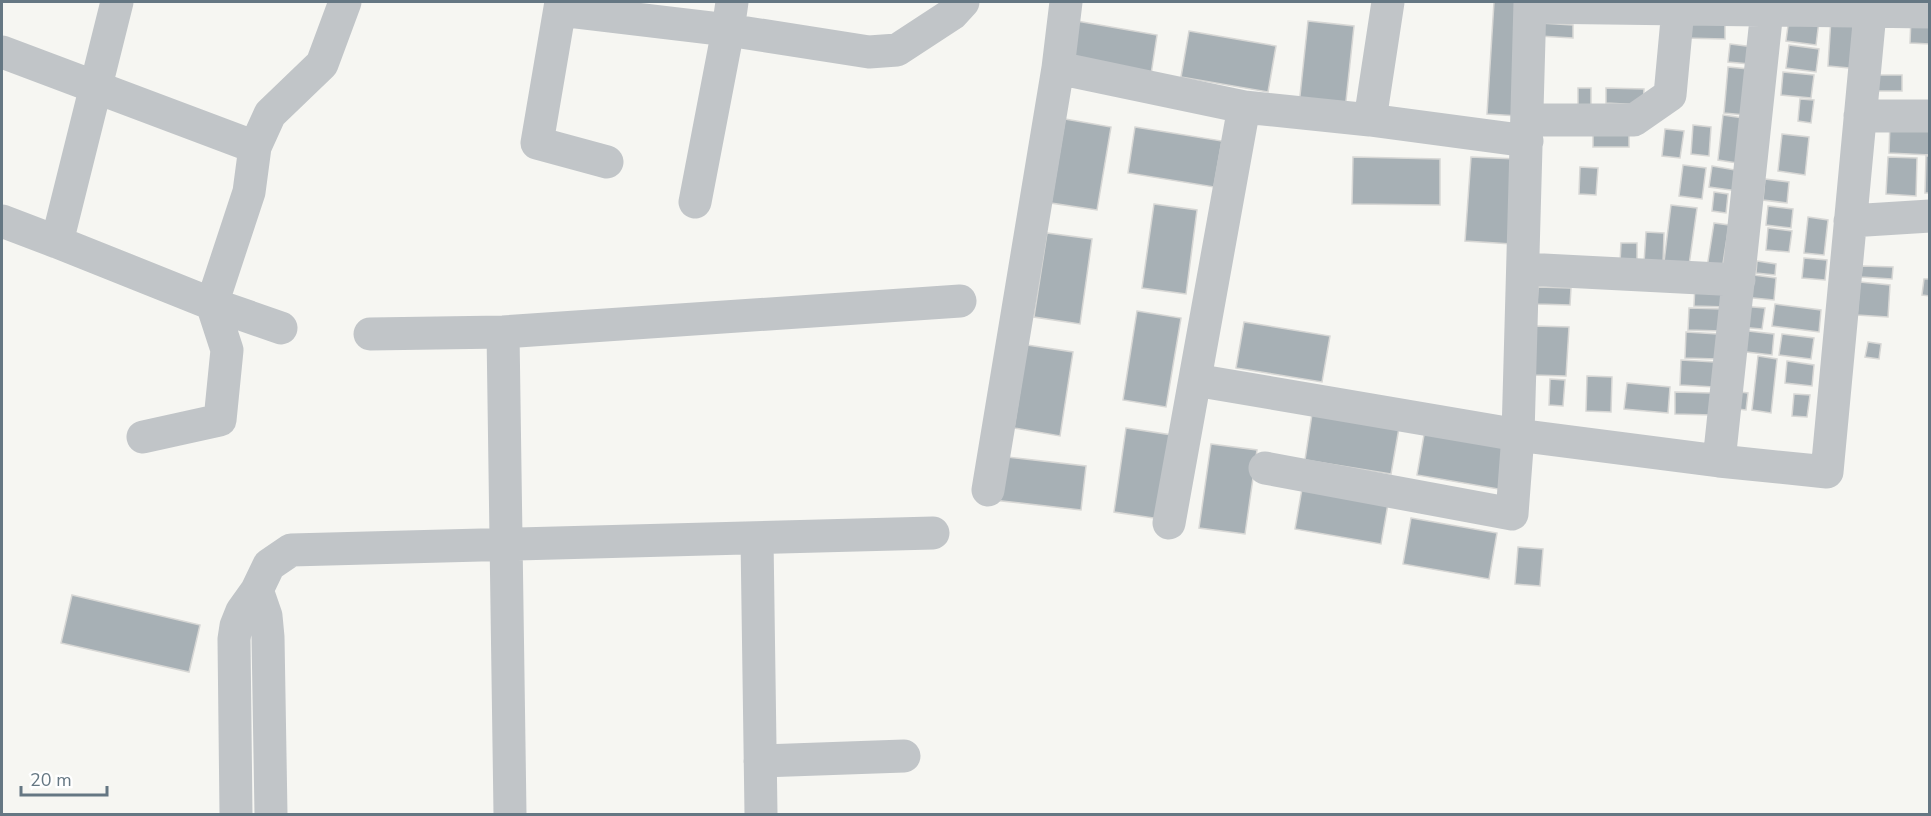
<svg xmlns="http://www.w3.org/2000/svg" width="1931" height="816" font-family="'Nunito Sans',sans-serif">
  <rect width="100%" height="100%" fill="#f6f6f2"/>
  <path fill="#a7b0b5" stroke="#d7d7d5" stroke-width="1.5" d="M1494 2H1526L1519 116 1487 114Z
    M1911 17 1930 19V44L1910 43Z
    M1789 18 1819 21 1816 45 1786 41Z
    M1831 18 1863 21 1860 69 1828 66Z
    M1071 20 1157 35 1150 81 1063 66Z
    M1308 21 1354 26 1345 110 1299 105Z
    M1540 23 1573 25V38L1539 36Z
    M1683 23H1725V39L1683 38Z
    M1189 31 1276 46 1268 92 1181 77Z
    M1730 44 1762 48 1761 65 1728 62Z
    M1789 45 1819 49 1816 72 1786 68Z
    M1728 67 1749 69 1745 115 1724 113Z
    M1783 72 1814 75 1811 98 1781 95Z
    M1872 75H1902V91H1872Z
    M1578 88H1591V107H1578Z
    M1606 88 1644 89 1643 105 1606 103Z
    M1800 99 1814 100 1811 123 1798 121Z
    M1723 115 1743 118 1737 163 1718 160Z
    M1065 119 1111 127 1097 210 1051 203Z
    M1890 123 1930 125V155L1889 153Z
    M1693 125 1711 127 1709 156 1691 154Z
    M1135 127 1222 141 1214 187 1128 173Z
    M1665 129 1684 131 1680 158 1662 156Z
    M1593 134H1629V147H1593Z
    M1782 134 1809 137 1805 175 1778 171Z
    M1926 156H1930V193H1925Z
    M1353 157 1440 159V205L1352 204Z
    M1471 157 1517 159 1512 244 1465 241Z
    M1888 157 1917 158 1916 196 1886 194Z
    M1683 165 1706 168 1702 199 1679 196Z
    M1712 166 1741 171 1738 191 1709 187Z
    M1580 167 1598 168 1596 195 1579 194Z
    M1765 179 1789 182 1787 203 1763 200Z
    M1714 192 1728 194 1726 213 1712 211Z
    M1154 204 1197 210 1186 294 1142 288Z
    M1671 205 1697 208 1689 265 1664 262Z
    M1768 206 1793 209 1791 228 1766 225Z
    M1808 217 1828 220 1824 255 1804 253Z
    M1714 223 1729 225 1721 276 1706 274Z
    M1768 228 1792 231 1789 252 1766 250Z
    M1646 232 1664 233 1663 264 1644 263Z
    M1047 233 1092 239 1080 324 1034 317Z
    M1621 243H1637V263H1620Z
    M1804 258 1827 260 1825 280 1802 278Z
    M1757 261 1776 264 1775 275 1756 273Z
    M1862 266 1893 267 1892 279 1861 277Z
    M1746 274 1776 278 1774 300 1743 297Z
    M1924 279H1930V296L1922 295Z
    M1860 282 1890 285 1888 317 1857 315Z
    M1695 283 1728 284 1727 307 1694 306Z
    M1538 287 1571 288 1570 305 1537 304Z
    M1775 304 1821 310 1819 332 1772 326Z
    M1741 306 1765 308 1762 329 1739 327Z
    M1689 308 1723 309 1722 331 1688 330Z
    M1137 311 1181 318 1166 407 1123 400Z
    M1244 322 1330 336 1322 382 1236 368Z
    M1535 326 1569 327 1566 376 1533 375Z
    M1740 330 1774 334 1772 355 1738 351Z
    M1686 332 1718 334 1717 359 1685 358Z
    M1782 334 1814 338 1811 359 1779 355Z
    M1868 342 1881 344 1879 359 1865 357Z
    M1027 345 1073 352 1060 436 1014 428Z
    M1758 356 1777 359 1771 413 1752 410Z
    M1681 360 1715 362 1714 387 1680 385Z
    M1787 361 1814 365 1812 386 1785 383Z
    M1587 376 1612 377 1611 412 1586 411Z
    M1550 379 1565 380 1563 406 1549 405Z
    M1627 383 1670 387 1668 413 1624 409Z
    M1675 392 1712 393V415L1675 414Z
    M1740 392 1748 393 1746 410 1738 409Z
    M1794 394 1810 395 1807 417 1792 416Z
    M1312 414 1399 428 1391 474 1305 460Z
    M1126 428 1172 435 1160 519 1114 512Z
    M1425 429 1512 443 1504 490 1417 475Z
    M1211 444 1257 450 1245 534 1199 528Z
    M998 456 1086 466 1081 510 993 500Z
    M1303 483 1389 498 1381 544 1295 529Z
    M1411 518 1497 533 1489 579 1403 564Z
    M1518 547 1543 549 1540 586 1515 584Z
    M72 595 200 625 189 672 61 643Z"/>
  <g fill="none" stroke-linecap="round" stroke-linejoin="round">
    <path stroke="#c1c5c8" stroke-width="33" d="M117 2 57 242 212 304 227 350 220 420 143 437
      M561 2 537 143 607 162
      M732 2 728 30 869 52 897 50 952 14 963 2
      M1530 7 1930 12
      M560 10 728 30 695 202
      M2 52 255 147
      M1058 68 1244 107 1370 120 1527 141
      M1860 116H1930
      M1370 120 1388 2
      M1527 120H1634L1670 95 1678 9
      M2 221 57 242
      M1850 221 1930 216
      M1524 269 1739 280
      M281 328 212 304 249 192 255 147 270 114 322 64 345 2
      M503 332 510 814
      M370 334 503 332 960 301
      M1195 380 1518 435 1719 461 1827 472 1871 2
      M1719 461 1767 10
      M1265 468 1512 514 1518 435 1530 2
      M988 490 1058 68 1066 2
      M1169 523 1244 107
      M757 538 761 814
      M257 590 266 616 268 637 271 814
      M760 761 904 756
      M236 814 234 639 236 626 242 611 257 590 269 565 291 550 933 533"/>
  </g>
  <rect width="1931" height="816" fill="none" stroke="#657783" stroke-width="6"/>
  <path d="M21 786v9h86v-9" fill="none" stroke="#657783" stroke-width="3"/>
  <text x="30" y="786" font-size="18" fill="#657783" stroke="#ffffff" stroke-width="4.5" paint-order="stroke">20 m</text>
</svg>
